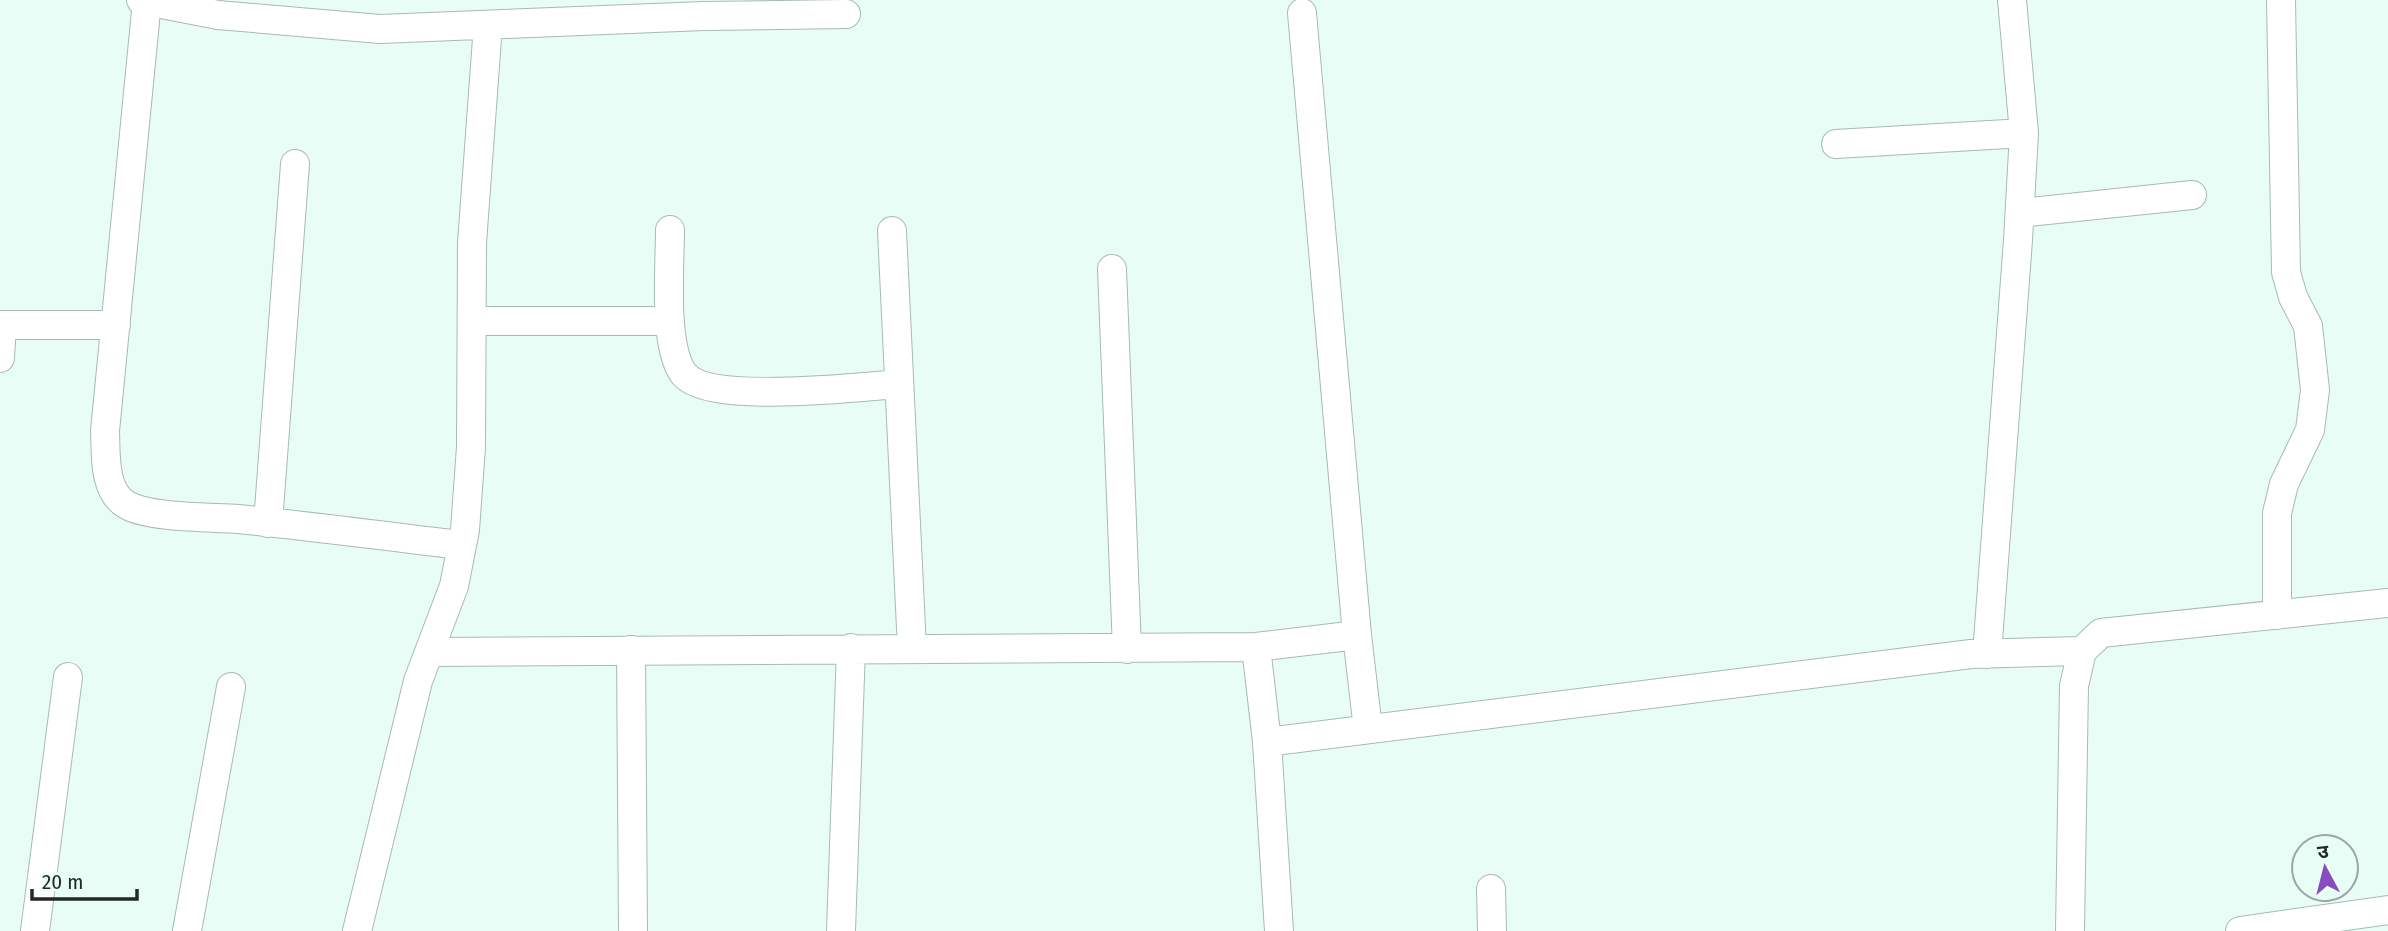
<svg xmlns="http://www.w3.org/2000/svg" width="2388" height="931" font-family="'Fira Sans Condensed','Noto Sans Devanagari',sans-serif">
  <rect width="100%" height="100%" fill="#e8fdf5"/>
  <g fill="none" stroke-linecap="round" stroke-linejoin="round">
    <defs>
      <path id="street" d="M141 0 218 15 380 29 704 16 846 14
        M147 1 105 431C106 454 103 492 127 505 150 518 210 517 238 519 313 526 388 537 462 545
        M1302 13 1357 635 1368 729
        M1836 144 2024 133
        M2020 213 2192 195
        M670 230C670 267 663 344 683 373 706 405 860 387 899 384
        M892 231 912 649
        M1112 269 1127 649
        M472 321H670
        M0 325H116
        M0 358 2 325
        M268 523 295 164
        M2277 615V513L2284 484 2310 430 2315 390 2308 326 2293 297 2286 272 2281 0
        M1256 647 1267 742 1279 931
        M631 650 633 931
        M430 652 1256 647 1357 635
        M1987 654 2018 240 2024 133 2012 0
        M1267 742 1971 654 2082 651
        M1491 889 1492 931
        M35 931 68 677
        M187 931 231 687
        M357 931 418 681 454 586 465 530 471 447 472 243 488 25
        M841 931 851 648
        M2070 931 2074 686 2082 651 2101 633 2388 603
        M2240 931 2388 910"/>
    </defs>
    <use href="#street" stroke="#a7bab3" stroke-width="30"/>
    <use href="#street" stroke="#fff" stroke-width="28"/>
  </g>
  <g transform="translate(2325 868) rotate(353)"><circle r="33" fill="#e8fdf5" stroke="#99a8a3" stroke-width="2"/>
  <path d="M0-5L12 26L0 18L-12 26Z" fill="#894bc0"/>
  <text y="-10" font-size="19" font-weight="bold" text-anchor="middle" fill="#222927">उ</text>
  </g>
  <path d="M32 889v10h105v-10" fill="none" stroke="#222927" stroke-width="3.5"/>
  <text x="42" y="889" font-size="21" fill="#222927" stroke="#e8fdf5" stroke-width="5" paint-order="stroke">20 m</text>
</svg>
